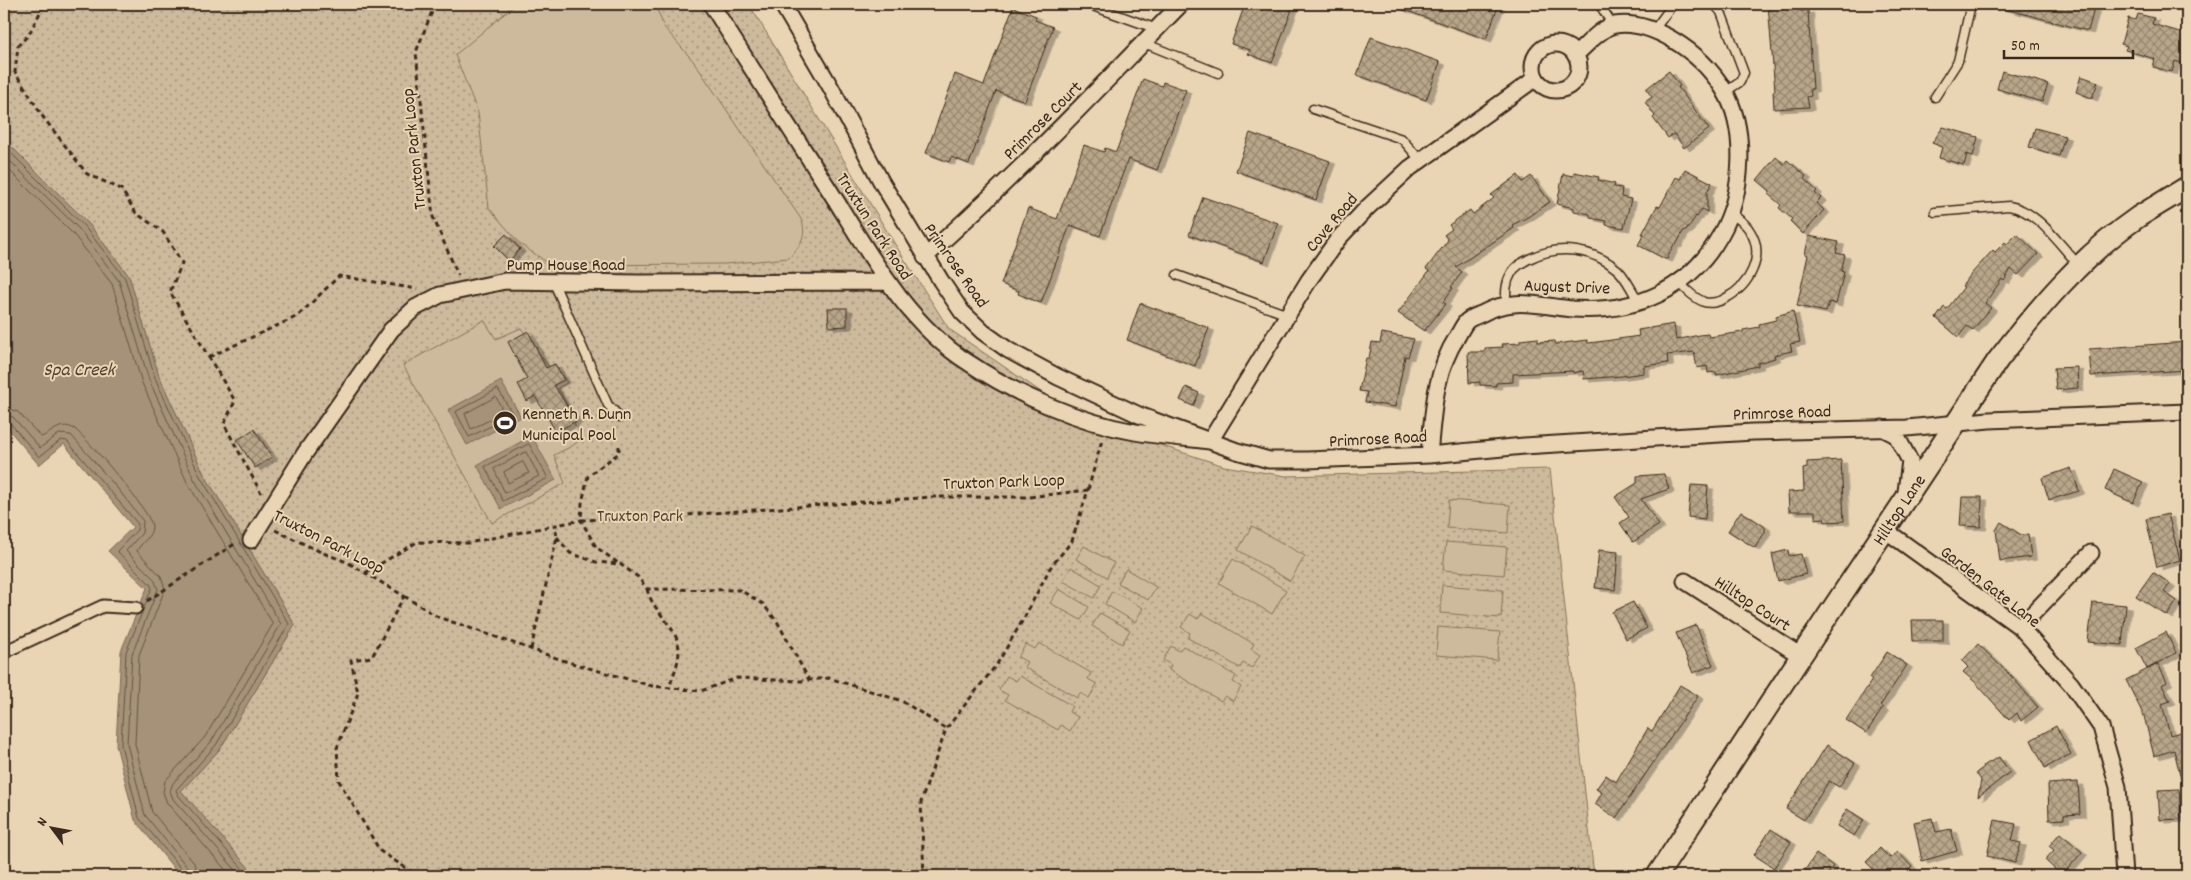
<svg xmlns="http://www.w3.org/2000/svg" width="2191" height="880" font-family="Dekko,sans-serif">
  <defs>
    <pattern id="park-dots" width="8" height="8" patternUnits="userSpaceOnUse" patternTransform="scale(1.25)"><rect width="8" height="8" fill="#cdb99b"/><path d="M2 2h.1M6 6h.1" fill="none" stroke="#a8977e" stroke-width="1.8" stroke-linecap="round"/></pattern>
    <pattern id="building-cross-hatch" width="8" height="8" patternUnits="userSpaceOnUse" patternTransform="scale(1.25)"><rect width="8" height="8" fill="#b8a689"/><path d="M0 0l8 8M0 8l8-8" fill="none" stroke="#97876f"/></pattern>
    <filter id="shadow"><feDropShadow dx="5.5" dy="3" stdDeviation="0" flood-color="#0004"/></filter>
  </defs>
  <rect width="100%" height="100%" fill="#e9d5b3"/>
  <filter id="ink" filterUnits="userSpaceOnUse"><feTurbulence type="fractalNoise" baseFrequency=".02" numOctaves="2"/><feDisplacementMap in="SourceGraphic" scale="10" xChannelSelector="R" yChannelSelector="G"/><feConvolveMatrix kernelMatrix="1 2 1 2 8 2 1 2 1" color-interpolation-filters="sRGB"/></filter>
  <g filter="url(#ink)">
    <path fill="url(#park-dots)" stroke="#84725c" d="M4 4H749L896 246 949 329 1044 394 1154 443 1224 466 1286 476 1550 469 1594 876H256L181 791 220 749 295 625 204 474 159 376 129 276 88 223 4 139Z"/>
    <path fill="#cdb99b" stroke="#84725c" d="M516 4H655L664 27 694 62 801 219C808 235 800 246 789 258L725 264 551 265 520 244 489 208 478 113 455 55Z
      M484 320 496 339 521 328 549 367 555 364 567 383 558 388 576 421 574 424 583 438 572 446 554 455 565 483 492 523 403 365Z
      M1449 500 1510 505 1508 533 1447 528Z
      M1252 526 1305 556 1290 581 1238 550Z
      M1446 542 1507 547 1504 575 1443 570Z
      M1084 546 1114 563 1107 577 1076 559Z
      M1233 559 1286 590 1272 614 1219 583Z
      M1071 567 1101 585 1094 598 1063 581Z
      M1126 569 1156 587 1148 600 1118 583Z
      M1442 585 1503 590 1501 618 1440 613Z
      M1059 589 1089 607 1081 620 1050 603Z
      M1112 591 1143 608 1135 622 1105 604Z
      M1100 613 1130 630 1122 644 1092 626Z
      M1202 613 1254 644 1251 649 1260 655 1252 668 1243 663 1240 668 1188 638 1190 633 1181 627 1190 614 1198 619Z
      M1438 627 1500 632 1497 660 1436 655Z
      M1039 643 1091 673 1088 679 1097 684 1089 698 1080 693 1077 698 1024 667 1027 662 1018 657 1026 644 1035 649Z
      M1171 646 1179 651 1183 646 1236 676 1233 682 1241 687 1233 701 1225 696 1221 701 1169 670 1171 665 1163 660Z
      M1007 676 1016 681 1020 676 1072 706 1069 712 1078 717 1070 731 1061 725 1058 730 1005 700 1008 695 999 690Z"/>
    <path fill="#a59278" stroke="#7b6854" d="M4 139 88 223 129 276 159 376 204 474 295 625 220 749 181 791 256 876H180L135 820 116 745 121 651 147 588 108 551 133 527 64 444 39 465 4 424Z
      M501 381 521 417 467 445 448 410Z
      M532 436 556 480 501 509 477 465Z"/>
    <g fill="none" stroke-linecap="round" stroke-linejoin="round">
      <path stroke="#655442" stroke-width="1" d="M4 146 84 226 125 278 155 378 200 476 289 624 216 745 176 790 178 795 249 876
        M4 155 80 230 119 281 149 380 194 479 281 624 211 742 173 783 170 791 173 799 241 876
        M4 165 74 235 112 284 142 383 187 482 273 624 205 737 165 781 163 792 167 803 231 876
        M498 389 513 415 469 437 456 412Z
        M496 397 504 413 471 429 465 414Z
        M4 407 18 412 41 437C54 432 60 421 75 429 89 441 151 512 152 526 152 538 141 542 137 551L161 576 165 589 139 655 135 744 152 812 194 863 198 876
        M4 415 13 417 40 448 59 434 71 435 118 489 143 521 142 533 126 551 154 579 158 589 132 654 127 744 145 815 188 868 190 876
        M4 421 10 423 39 457 61 440 67 441 138 524 137 530 117 551 150 584 152 588 126 652 121 745 139 818 183 871 184 876
        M529 444 548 478 503 501 485 467Z
        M526 452 539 476 505 493 494 469Z
        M523 462 529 473 508 483 504 472Z"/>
    </g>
    <path fill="url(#building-cross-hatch)" stroke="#3b2a1e" filter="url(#shadow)" d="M1245 4H1294L1272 63 1248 54 1250 50 1231 44Z
      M1393 4H1499L1486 39 1393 6Z
      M1768 4H1800L1801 11 1808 10 1813 89H1810L1811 96 1807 97 1809 107 1774 109 1773 91H1775Z
      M2002 4H2072L2094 9 2088 31 2002 8Z
      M1013 7 1036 16 1035 20 1053 27 1025 101 996 91 969 164 951 157 949 162 926 153 955 74 984 85Z
      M2138 14 2154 18 2152 24 2187 34V65L2175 61 2172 72 2153 67 2155 59 2125 50 2127 46 2121 44 2128 18 2136 20Z
      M1371 37 1440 62 1426 100 1357 75Z
      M1669 71 1680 86 1678 87 1709 129 1684 148 1674 134 1668 138 1653 118 1655 116 1645 102 1652 97 1646 89Z
      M2002 71 2048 84 2042 102 1997 89Z
      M2081 76 2098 82 2092 98 2076 92Z
      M1143 79 1162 86 1163 82 1186 90 1157 170 1128 159 1100 236 1070 225 1041 303 1018 294 1019 291 1001 284 1028 208 1057 219 1084 145 1104 152 1105 148 1116 152Z
      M1943 127 1978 137 1973 156 1967 154 1964 165 1939 158 1942 147 1932 143Z
      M2035 128 2065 136 2059 156 2029 147Z
      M1250 133 1330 161 1316 200 1236 171Z
      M1776 157 1784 164 1787 160 1806 176 1804 179 1817 191 1815 193 1821 198 1816 203 1824 210 1803 234 1790 221 1792 219 1779 208 1781 205 1768 194 1770 191 1757 180Z
      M1685 169 1712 183 1707 192V212L1702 209 1697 217 1696 216 1686 231 1684 230 1676 245 1674 244 1667 259H1665L1638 245 1644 234H1642L1657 206 1660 207 1676 177 1680 179Z
      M1574 172 1599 177 1598 180 1615 184 1614 187 1622 188 1621 197 1631 199 1624 228 1606 225V221L1590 218V214L1574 211V208L1557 204 1563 174 1573 176Z
      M1518 175 1523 182 1531 176 1550 202 1526 218 1512 225 1514 228 1456 267 1462 272 1451 287 1453 288 1443 302 1446 304 1424 331 1398 313 1429 271 1426 269 1448 240 1444 235 1452 229 1449 225 1470 210 1473 214 1494 198 1491 195Z
      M1203 197 1278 223 1264 262 1189 235Z
      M506 234 520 249 509 261 494 246Z
      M2017 234 2038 254 2018 275 2011 269 2004 281 2002 279 1985 303 1991 308 1973 330 1967 326 1958 337 1936 318 1944 307 1947 309 1964 287 1962 286 1972 273 1993 250 1995 252 2005 242 2007 244Z
      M1809 236 1839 242 1836 253 1845 255 1841 271 1844 272 1836 304 1829 302 1826 312 1797 306 1808 255 1805 254Z
      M1140 303 1209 328 1195 366 1127 340Z
      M828 308H847V326L829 327Z
      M1793 311 1800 342 1790 344 1792 351 1774 355 1775 358 1758 363V366L1716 375V372L1708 373 1707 366 1697 368 1694 352 1667 355 1668 363 1644 366V373L1622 376 1584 379 1583 371 1573 373V371L1513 374V382L1496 383V386L1480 385V382L1469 383 1468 352H1485V348L1503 347 1502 344 1520 343V340L1538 338V342L1555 341 1556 344 1587 340 1588 343 1605 341 1639 336 1638 330 1674 324 1676 340 1699 335 1708 334 1709 337 1743 332V330L1760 327 1759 324 1776 320V316Z
      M528 331 546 368 555 364 564 380 554 385 576 421 556 432 535 396 527 401 518 384 527 379 508 342Z
      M1382 333 1414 339 1408 357 1405 356 1395 407 1365 402 1367 392 1359 391 1366 358H1369L1372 342 1380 343Z
      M2187 342V370L2091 376 2089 349Z
      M2077 367 2078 388 2056 390 2054 368Z
      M1186 387 1199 393 1193 406 1180 400Z
      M254 429 272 457 255 468 237 440Z
      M1841 460 1844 521 1825 522 1824 518 1815 519V511H1789L1788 492 1804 491 1803 469 1807 468V462Z
      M2071 468 2079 491 2049 500 2042 478Z
      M2114 469 2143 482 2133 503 2105 490Z
      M1664 474 1669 489 1641 499 1659 525 1633 542 1620 523 1629 517 1615 497 1637 483V476Z
      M1691 485 1708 486 1705 519 1688 517Z
      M1962 497H1982L1981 527 1960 526Z
      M1741 511 1765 527V532L1755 548 1728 531Z
      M2168 514 2180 560 2157 567 2146 519Z
      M2001 522 2021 535 2028 534 2031 557 2000 561 1996 530Z
      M1599 550 1618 552 1615 590 1595 588Z
      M1788 550 1789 556 1801 554 1806 574 1778 581 1772 554Z
      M2153 572 2170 584 2164 592 2177 601 2167 616 2136 596Z
      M1633 602 1647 628 1626 639 1612 612Z
      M2093 602 2126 605 2122 645 2088 642Z
      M1912 620H1943V641H1913Z
      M1696 625 1713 665 1693 673 1676 633Z
      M2166 632 2176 653 2147 669 2136 648Z
      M1978 644 2013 678 2038 707 2021 721 2017 713 2009 720 1975 682 1963 672 1968 667 1962 661Z
      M1887 652 1907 665 1880 706 1883 708 1866 733 1846 720 1872 680 1870 678Z
      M2158 664 2167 682 2162 685 2170 701 2162 704 2170 735 2187 730V782L2182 783 2174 750 2154 756 2144 716 2126 680Z
      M1680 685 1698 696 1616 818 1595 804 1602 793 1596 789 1606 775 1616 782 1648 728 1652 731Z
      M2056 726 2071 754 2045 768 2031 740Z
      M1827 745 1855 763 1839 787 1829 781 1804 820 1786 809Z
      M1999 757 2010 772 1978 797 1981 780 1976 773 1984 767 1983 766Z
      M2078 782 2080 814 2064 815V819L2049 820 2048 784Z
      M2179 789 2181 819 2160 820 2158 790Z
      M1847 809 1864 820 1854 836 1837 826Z
      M1932 818 1936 832 1951 829 1957 851 1922 861 1914 822Z
      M1995 820 2016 824 2012 841 2021 843 2015 863 1987 856Z
      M1771 829 1791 842 1774 868 1754 855Z
      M2060 833 2082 852 2062 876 2045 860 2054 850 2049 846Z
      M1880 848 1890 858 1897 851 1912 867 1902 876H1880L1866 862Z
      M1816 854 1833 866 1827 876H1815L1805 870Z"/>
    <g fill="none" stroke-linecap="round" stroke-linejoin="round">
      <defs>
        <path id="service" d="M1087 4 1157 29
          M1599 4 1613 25
          M1714 4 1721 12 1744 73 1740 82 1725 92
          M1654 30 1673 4
          M1144 43 1218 73
          M1935 97 1958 61 1971 4
          M1313 109 1402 139 1421 161
          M1935 212 2009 206C2039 211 2059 245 2079 265
          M1177 275 1288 315
          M553 281 608 405 620 417
          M1680 283C1687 291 1694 298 1704 302 1710 304 1720 302 1726 298 1749 286 1766 256 1750 231 1746 223 1737 218 1730 213
          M1506 305C1506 294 1505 284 1511 274 1515 266 1523 262 1531 258 1560 244 1594 249 1618 270 1627 279 1633 292 1639 303"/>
        <path id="pedestrian" d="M4 652 103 606 136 608"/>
        <path id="minor" d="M711 4C750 66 790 129 830 191 869 253 906 323 969 363 1017 395 1078 422 1135 432 1160 436 1185 438 1210 441L1309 280 1338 239 1367 208 1410 168 1536 78
          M782 4 830 86 882 183 941 281 962 312 983 332 1008 350 1058 377 1139 415 1237 451 1269 460H1307L1429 455 1524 446 1753 432 1907 428 1989 420 2187 412
          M1533 67a23 23 0 1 1 46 0a23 23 0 1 1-46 0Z
          M925 257C1015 177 1097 90 1181 4
          M1882 428 1896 435 1910 461 1905 499
          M1429 455C1433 414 1434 373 1457 337 1460 332 1463 325 1467 321 1470 318 1476 316 1481 314 1513 296 1539 306 1573 309 1636 313 1690 290 1721 234 1743 195 1748 130 1724 90 1712 70 1693 52 1673 40 1656 30 1635 22 1615 25 1601 27 1586 46 1575 55
          M1885 530 2020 627 2071 684 2101 727 2118 787 2124 876
          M251 540 305 453 391 330 415 308 440 295 505 281 638 283 887 282
          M1685 581 1801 656
          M2020 627 2091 553"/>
        <g id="tertiary">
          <path id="s1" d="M1657 876 1801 656 1998 360C2039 307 2083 255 2138 217 2154 207 2171 197 2187 187"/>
        </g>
      </defs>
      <use href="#service" stroke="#3b2a1e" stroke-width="11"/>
      <use href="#pedestrian" stroke="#3b2a1e" stroke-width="15"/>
      <use href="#minor" stroke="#3b2a1e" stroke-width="19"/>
      <use href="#tertiary" stroke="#3b2a1e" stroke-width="24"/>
      <path stroke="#3b2a1e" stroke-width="3" stroke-dasharray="5 4" stroke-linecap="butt" d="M80 4 44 5 29 34 18 46 15 72 43 117 87 174 121 189 136 213 163 232 182 263 170 292 235 401 224 424 261 493
        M435 4 416 52 433 217 458 275
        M209 357 298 316 339 276 417 289
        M619 446V453L588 476 582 503 581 520 644 518 932 497H1029L1088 490 1072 541 1050 568 1024 618 997 664 946 729 921 802 924 876
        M1088 490 1102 440
        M275 530 323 553 347 562 404 596 372 657 351 660 358 693 337 748 339 781 380 851 418 876
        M557 537 570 553 596 562 620 564 638 577 647 589 740 590 763 604 778 623 809 680
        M365 573 417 542 468 543 581 520 596 547 618 563
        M647 589C652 610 673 623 678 643 682 657 673 675 669 688
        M404 596 438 617 568 662 652 686 701 691 737 678 800 681 829 678 902 701 946 729
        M147 601 236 543
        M531 649 557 537 555 525"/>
      <use href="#service" stroke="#e9d5b3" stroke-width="8"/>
      <use href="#pedestrian" stroke="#e9d5b3" stroke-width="11"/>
      <use href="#minor" stroke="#e9d5b3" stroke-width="15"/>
      <use href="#tertiary" stroke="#e9d5b3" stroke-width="20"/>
    </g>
  </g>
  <defs>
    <symbol id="stadium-disc" viewBox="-11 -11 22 22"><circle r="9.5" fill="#3b2a1e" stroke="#e9d5b3"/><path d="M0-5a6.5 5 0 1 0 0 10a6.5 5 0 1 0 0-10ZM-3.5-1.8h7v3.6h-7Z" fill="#fff"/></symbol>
  </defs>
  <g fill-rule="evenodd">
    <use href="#stadium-disc" x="491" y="409" width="28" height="28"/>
  </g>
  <g text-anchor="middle" stroke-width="4" stroke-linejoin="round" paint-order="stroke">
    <g font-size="18" fill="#3b2a1e" stroke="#e9d5b3">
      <text transform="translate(1042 120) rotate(-45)" y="6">Primrose Court</text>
      <text transform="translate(413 149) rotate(-96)" y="6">Truxton Park Loop</text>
      <text transform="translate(1331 222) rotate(-50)" y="6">Cove Road</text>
      <text transform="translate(875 226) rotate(57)" y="6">Truxtun Park Road</text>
      <text x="566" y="270">Pump House Road</text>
      <text transform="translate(957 265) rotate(55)" y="6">Primrose Road</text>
      <text transform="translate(1567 286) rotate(2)" y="6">August Drive</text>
      <text transform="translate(1782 412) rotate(-2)" y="6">Primrose Road</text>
      <text transform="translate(1378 438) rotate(-3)" y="6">Primrose Road</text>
      <text transform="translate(1004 481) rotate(-2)" y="6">Truxton Park Loop</text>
      <text dy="6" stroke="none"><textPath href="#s1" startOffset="439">Hilltop Lane</textPath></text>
      <text transform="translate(329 541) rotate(27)" y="6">Truxton Park Loop</text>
      <text transform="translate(1991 586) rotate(38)" y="6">Garden Gate Lane</text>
      <text transform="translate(1753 603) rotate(33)" y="6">Hilltop Court</text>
    </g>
    <g font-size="18" fill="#3b2a1e" stroke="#e9d5b3" text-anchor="start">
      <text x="522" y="419">Kenneth R. Dunn<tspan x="522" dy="21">Municipal Pool</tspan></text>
    </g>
    <g font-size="18" fill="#513f31" stroke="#e9d5b3">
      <text x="640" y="521">Truxton Park</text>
    </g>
    <g font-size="19" font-style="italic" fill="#503f30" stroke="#e9d5b3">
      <text x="79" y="375">Spa Creek</text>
    </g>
  </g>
  <rect width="2191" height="880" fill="none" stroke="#e9d5b3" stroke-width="20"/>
  <rect x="10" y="10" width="2171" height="860" fill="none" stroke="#3b2a1e" stroke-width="2" filter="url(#ink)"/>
  <g transform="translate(52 828) rotate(302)" stroke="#e9d5b3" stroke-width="4" paint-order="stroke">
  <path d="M0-4L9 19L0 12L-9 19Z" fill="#3b2a1e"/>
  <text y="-8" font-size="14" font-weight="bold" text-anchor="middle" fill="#3b2a1e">N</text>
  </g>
  <path d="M2004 50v8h129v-8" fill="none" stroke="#3b2a1e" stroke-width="2.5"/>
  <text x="2011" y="50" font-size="15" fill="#3b2a1e" stroke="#e9d5b3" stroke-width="4" paint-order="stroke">50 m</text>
</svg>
